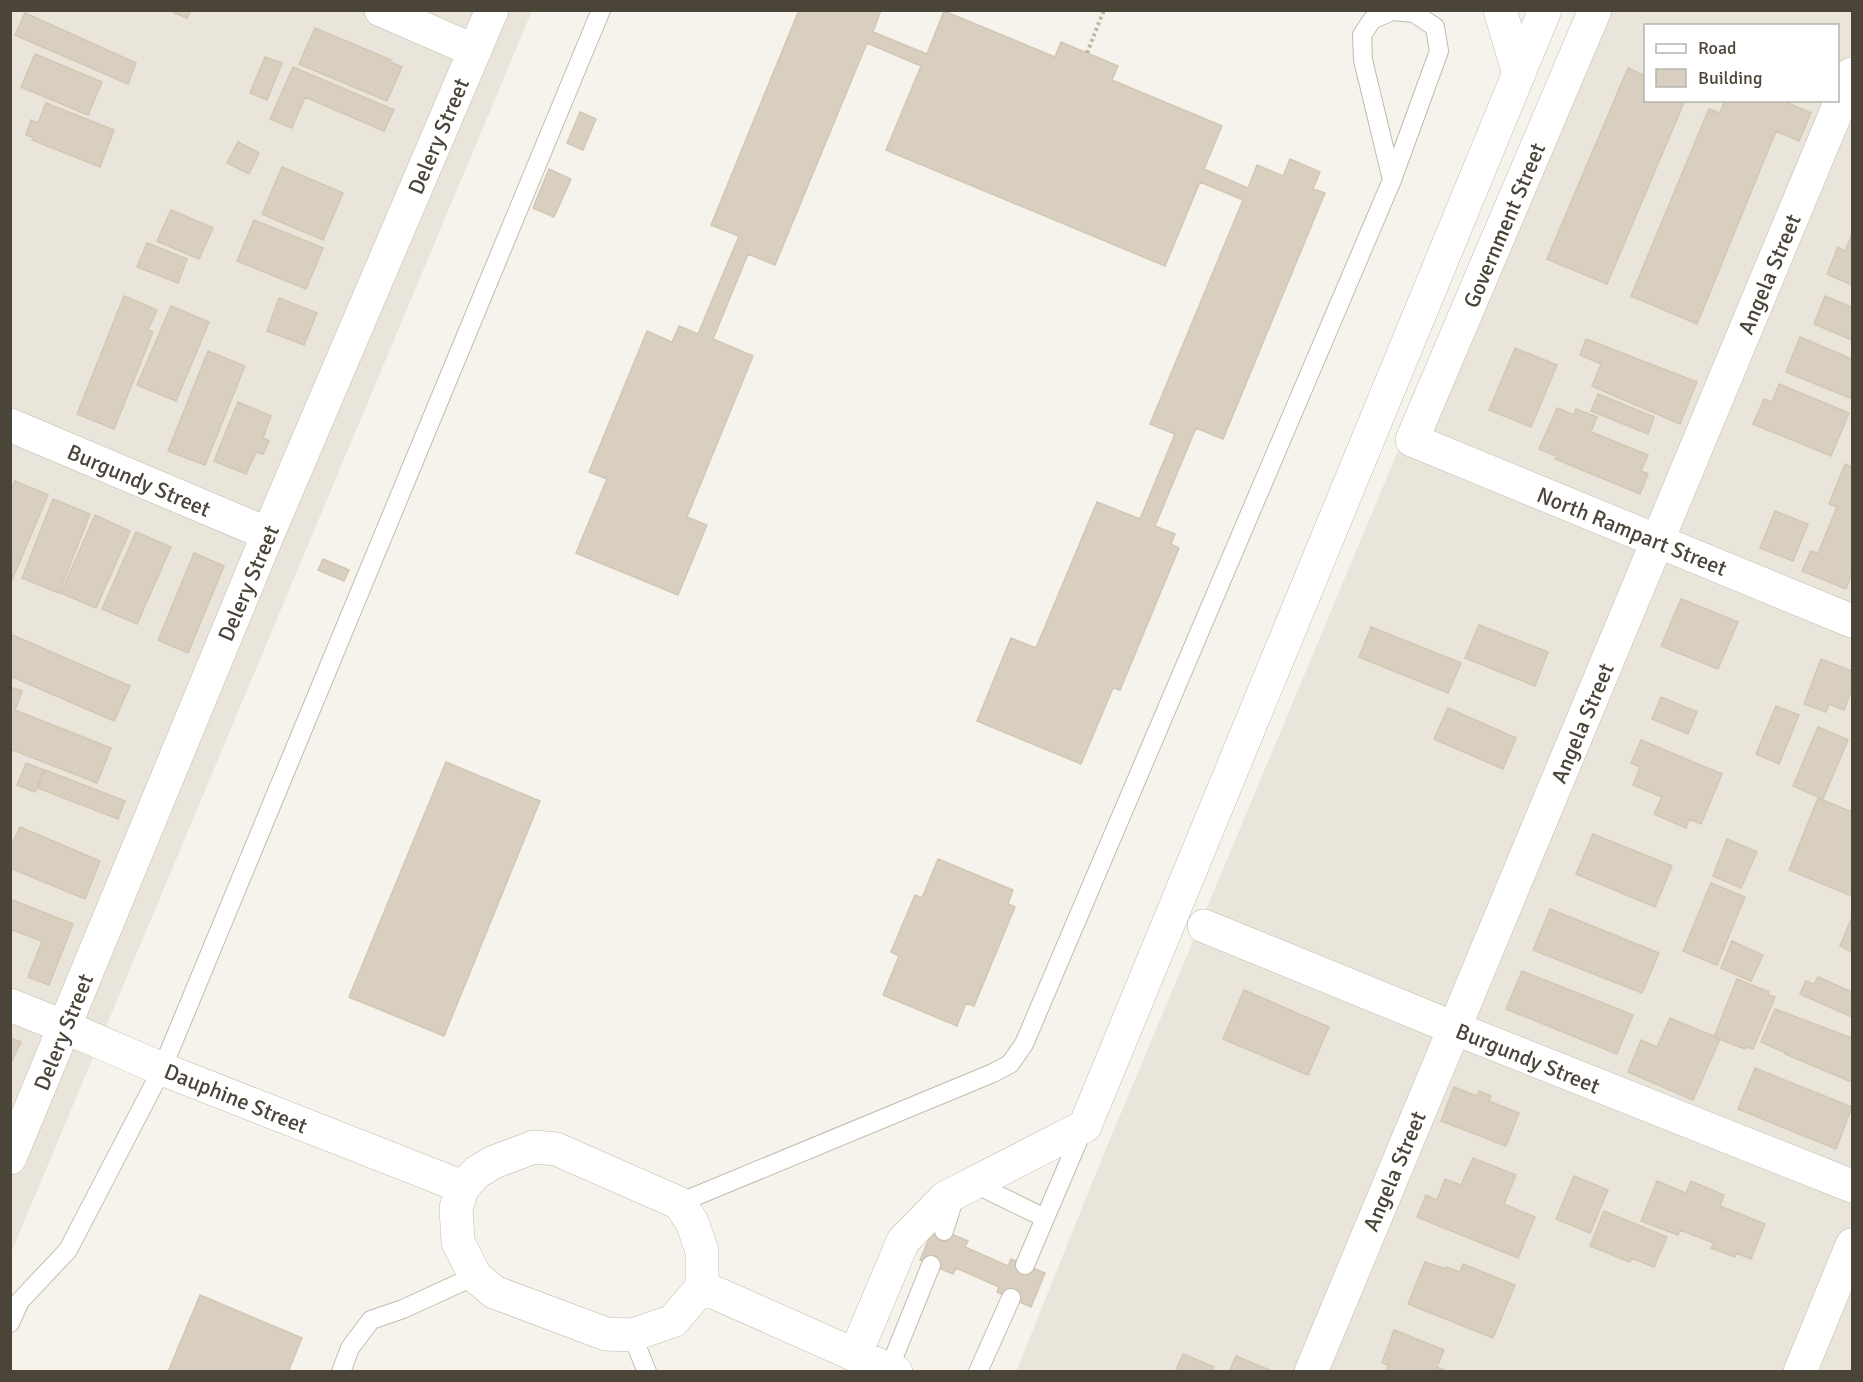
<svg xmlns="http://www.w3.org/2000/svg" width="1863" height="1382" font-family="Signika,sans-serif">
  <rect width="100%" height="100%" fill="#f6f3ec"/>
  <path fill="#eae5da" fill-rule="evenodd" d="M11 11H532L11 1253Z
    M1582 11H1852V1371L1016 1372 1098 1168ZM1646 26H1838V100H1646Z"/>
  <path fill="#d8cfc1" stroke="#d3c7b4" stroke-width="1.5" d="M175 10H191L187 18 174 13Z
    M799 10H881L873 32 927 54 944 11 1055 57 1061 42 1118 66 1112 80 1222 126 1204 169 1248 188 1257 165 1283 176 1290 159 1320 172 1313 189 1325 193 1223 439 1196 428 1155 526 1175 534 1171 544 1179 548 1120 690 1113 688 1081 764 977 721 1011 638 1036 648 1097 502 1140 519 1175 434 1150 424 1243 200 1200 182 1165 266 886 150 921 66 867 43 775 265 748 254 713 339 753 356 687 517 707 525 678 595 576 553 607 479 589 472 647 331 672 342 679 326 698 334 739 236 711 225Z
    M25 13 136 63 128 84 15 35Z
    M315 28 391 60 390 62 402 67 387 101 299 64Z
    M35 54 102 82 88 115 21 87Z
    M265 57 282 63 267 100 250 93Z
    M293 67 394 110 384 131 305 97 292 128 270 119Z
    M1628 68 1646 76V100H1685L1607 284 1547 259Z
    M1725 100H1781L1811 113 1799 141 1776 131 1697 324 1631 296 1709 109 1720 113Z
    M46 103 114 130 100 167 32 140 33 137 26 135 31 120 38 123Z
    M580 112 596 119 583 150 567 143Z
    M238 142 259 153 249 174 227 163Z
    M282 167 343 193 323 240 262 214Z
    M549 169 571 179 554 217 533 208Z
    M171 210 213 228 199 259 157 241Z
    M254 220 323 248 306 289 237 261Z
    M1851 237 1852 238V285L1827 274 1838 247 1845 251Z
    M147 243 187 259 178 283 137 267Z
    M124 296 157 310 148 330 153 332 114 429 77 414Z
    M1825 296 1852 307V340L1814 324Z
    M279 298 317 313 304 345 267 331Z
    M171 306 209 322 176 401 137 385Z
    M1800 337 1852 359V399L1786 372Z
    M1586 339 1697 382 1680 424 1592 386 1601 364 1580 355Z
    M1515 348 1557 365 1531 427 1489 410Z
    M208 351 245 366 205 465 168 451Z
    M1779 384 1849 413 1831 456 1753 424 1764 399 1772 402Z
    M1598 394 1654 417 1648 434 1591 411Z
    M238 402 271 416 263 438 269 441 263 454 256 452 246 474 214 461Z
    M1557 408 1574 415 1576 409 1597 417 1591 432 1648 455 1641 471 1648 474 1640 494 1555 459 1557 456 1539 449Z
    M1845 464 1852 467V572L1846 589 1802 571 1811 551 1818 553 1837 507 1829 504Z
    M15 481 48 495 12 580 10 492Z
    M53 499 90 514 59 593 22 578Z
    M1775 511 1808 524 1793 561 1760 548Z
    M95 515 130 531 96 608 61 593Z
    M136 532 171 547 137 624 102 609Z
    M194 553 224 566 188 653 158 640Z
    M323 559 349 570 344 581 318 570Z
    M1681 599 1738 622 1718 669 1661 646Z
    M1479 625 1548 652 1535 686 1465 658Z
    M1371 627 1461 663 1448 693 1359 657Z
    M10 634 130 686 114 721 10 676Z
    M1821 659 1852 671V688L1844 710 1829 704 1826 712 1804 704Z
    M10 687 22 691 15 710 111 748 97 783 10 749Z
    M1661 697 1697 712 1688 734 1652 719Z
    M1776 706 1799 715 1779 764 1756 754Z
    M1448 708 1516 738 1503 769 1434 739Z
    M1818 727 1848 740 1823 799 1793 786Z
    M1641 740 1722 774 1701 824 1689 819 1686 828 1654 814 1662 797 1633 785 1640 767 1631 763Z
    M446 762 540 801 444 1036 349 997Z
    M26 763 44 770 35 792 17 785Z
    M45 770 125 801 118 819 38 788Z
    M1818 798 1852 812V896L1789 870Z
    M20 827 100 861 85 899 10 868V848Z
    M1593 834 1672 866 1655 907 1576 874Z
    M1727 839 1757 852 1741 888 1713 876Z
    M938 859 1013 890 1008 904 1015 907 974 1006 966 1003 957 1026 883 995 899 956 891 952 915 895 922 898Z
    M1711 883 1745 897 1717 965 1683 951Z
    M10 899 73 924 49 985 28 977 42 941 10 929Z
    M1550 909 1659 953 1642 993 1533 950Z
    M1852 917V952L1840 946Z
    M1732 941 1763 955 1751 981 1721 968Z
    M1522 971 1633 1015 1617 1054 1506 1009Z
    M1818 977 1852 992V1017L1800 994 1806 981 1814 984Z
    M1737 979 1769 992 1768 995 1775 997 1753 1049 1747 1047 1745 1049 1714 1037Z
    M1244 990 1329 1027 1308 1075 1223 1039Z
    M1775 1009 1852 1038V1082L1785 1054 1786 1053 1761 1042Z
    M1670 1018 1720 1039 1693 1100 1628 1072 1641 1040 1657 1047Z
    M10 1038 21 1042 10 1065Z
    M1755 1068 1852 1107 1836 1149 1738 1109Z
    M1454 1087 1477 1096 1479 1091 1491 1096 1489 1101 1519 1113 1506 1146 1441 1121Z
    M1473 1158 1516 1175 1504 1204 1535 1217 1518 1258 1417 1217 1426 1195 1437 1200 1445 1179 1461 1185Z
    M1574 1176 1608 1190 1590 1233 1556 1219Z
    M1657 1181 1686 1193 1691 1181 1724 1195 1720 1206 1765 1224 1751 1259 1736 1253 1735 1257 1711 1248 1714 1243 1680 1230 1678 1235 1641 1221Z
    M1604 1211 1667 1237 1654 1267 1631 1258 1630 1262 1590 1246Z
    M934 1227 968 1241 965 1247 1008 1266 1011 1259 1045 1273 1031 1307 997 1292 999 1287 956 1268 953 1274 920 1260Z
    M1425 1262 1445 1269 1446 1267 1460 1272 1463 1264 1515 1285 1493 1338 1408 1304Z
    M200 1295 302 1338 288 1372H168Z
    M1394 1330 1444 1350 1437 1367 1448 1372H1386L1388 1365 1382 1363Z
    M1183 1354 1214 1367 1212 1372H1175Z
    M1236 1356 1274 1372H1229Z"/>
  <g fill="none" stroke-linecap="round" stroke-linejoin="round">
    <defs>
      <path id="service" d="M973 1183 1045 1218
        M679 1203 993 1073 1010 1064 1024 1044 1392 180 1439 51 1435 27 1414 13 1392 11 1372 20 1362 35 1363 60 1392 180
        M944 1231 955 1196
        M1025 1265 1084 1127
        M10 1323 20 1301 68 1250 162 1069 601 10
        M632 1335 647 1372
        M889 1369 931 1265
        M341 1372 350 1348 371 1320 403 1309 475 1276
        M978 1372 1011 1298"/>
      <path id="minor" d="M381 10 475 51
        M1500 10 1519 74
        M1595 10 1412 440 1852 621
        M10 425 268 534
        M1204 926 1454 1028 1852 1186
        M10 1005 65 1027 162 1069 463 1187
        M534 1147 556 1149 679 1203 692 1222 702 1251V1287L673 1321 632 1335 606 1334 494 1292 475 1276 458 1242 456 1208 463 1187 477 1172 494 1162Z
        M10 1158 268 534 492 10
        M702 1287 855 1355 896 1372
        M855 1355 903 1241 945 1198 1085 1126 1545 10
        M1311 1372 1852 74
        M1800 1372 1852 1245"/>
    </defs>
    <use href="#service" stroke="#c2bbae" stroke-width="20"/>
    <use href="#minor" stroke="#c2bbae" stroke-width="34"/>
    <path stroke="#c4b79f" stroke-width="4" stroke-dasharray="3 3" stroke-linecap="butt" d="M1087 53 1104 10"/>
    <use href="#service" stroke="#fff" stroke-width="18"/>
    <use href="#minor" stroke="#fff" stroke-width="33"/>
  </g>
  <g text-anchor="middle" stroke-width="4.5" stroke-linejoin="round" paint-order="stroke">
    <g font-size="22" fill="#4b4439" stroke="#fff">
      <text transform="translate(438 136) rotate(-67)" y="8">Delery Street</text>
      <text transform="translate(1504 225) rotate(-67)" y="8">Government Street</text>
      <text transform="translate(1769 274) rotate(-67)" y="8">Angela Street</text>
      <text transform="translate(139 480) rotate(23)" y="8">Burgundy Street</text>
      <text transform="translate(1632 531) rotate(22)" y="8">North Rampart Street</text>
      <text transform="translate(248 583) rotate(-67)" y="8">Delery Street</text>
      <text transform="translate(1582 723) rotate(-67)" y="8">Angela Street</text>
      <text transform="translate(63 1032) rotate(-68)" y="8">Delery Street</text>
      <text transform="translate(1528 1058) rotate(22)" y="8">Burgundy Street</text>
      <text transform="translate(236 1098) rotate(22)" y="8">Dauphine Street</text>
      <text transform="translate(1394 1171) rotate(-67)" y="8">Angela Street</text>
    </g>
  </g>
  <rect width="1863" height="1382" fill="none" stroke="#4b4439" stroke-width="24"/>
  <rect x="1644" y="24" width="195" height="78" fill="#ffffff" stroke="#b7b4b0" stroke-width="1.5"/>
  <rect x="1656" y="44" width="30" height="9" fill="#ffffff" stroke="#b7b4b0" stroke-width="1.5"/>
  <text x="1698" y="54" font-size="18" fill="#4b4439">Road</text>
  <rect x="1656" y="69" width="30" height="18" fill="#d8cfc1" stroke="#b7b4b0" stroke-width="1.5"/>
  <text x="1698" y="84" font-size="18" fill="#4b4439">Building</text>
</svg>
